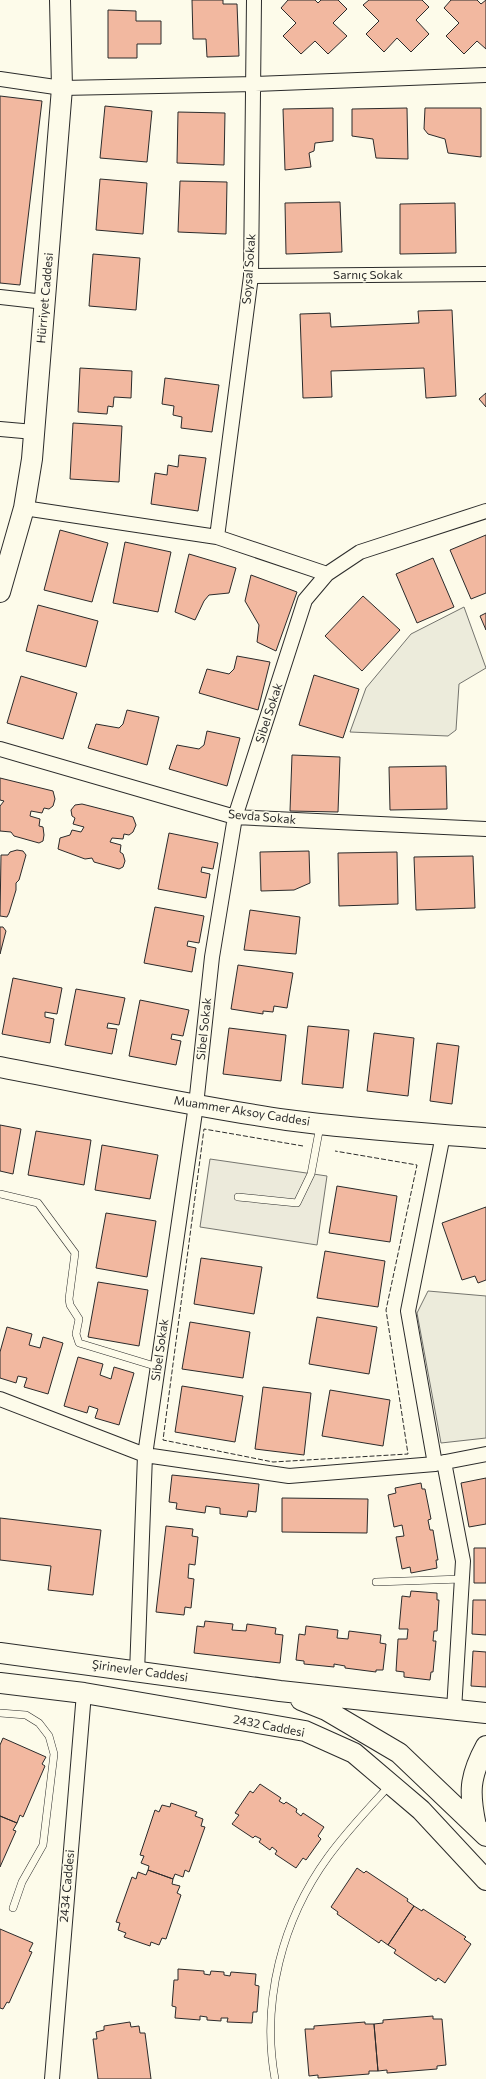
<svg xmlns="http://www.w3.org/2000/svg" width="486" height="2079" font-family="Commissioner,sans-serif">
  <rect width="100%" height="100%" fill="#fdfbea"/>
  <path fill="#ecebdb" stroke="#74746e" d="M464 607 486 668 459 684 456 730 448 736 350 732 366 688 411 634Z
    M428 1291 486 1296V1438L441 1443 417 1313Z"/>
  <path fill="#eceadb" stroke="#74746e" d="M210 1159 327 1176 317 1245 200 1227Z"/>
  <path fill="#f2b8a0" stroke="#2b2b2b" d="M192 0H223V4H237L239 56 207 57 206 39H193Z
    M288 0H315L318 3 321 0H338L347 9 333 23 347 36 328 54 315 41 301 54 283 36 296 23 281 8Z
    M369 0H422L429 7 416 20 429 34 411 52 397 38 384 52 366 34 379 21 363 5Z
    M451 0H477L481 4 486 0V49L477 41 464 54 446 36 459 23 444 8Z
    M108 10 136 11V21H161V44H137V58H108Z
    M0 96 42 101 20 285 0 283Z
    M105 106 152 111 147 162 100 158Z
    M333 108V141L315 143 314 151 309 153 311 167 285 170 283 109Z
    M407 108 408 159 376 158 373 139 352 136V109Z
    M425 108H481V157L448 153 445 139 428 134 424 129Z
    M178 112 225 113 224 165 177 163Z
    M100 179 147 183 143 234 96 230Z
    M180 181 227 182 226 234 178 232Z
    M340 202 342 252 286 254 285 203Z
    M455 203 456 253 400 254V204Z
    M93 254 140 258 136 310 89 306Z
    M452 310 456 396 426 398 424 368 331 371 332 397 303 398 300 314 330 313 331 327 419 323 418 311Z
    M80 368 132 371 131 398 114 397 113 407 108 406 107 414 78 412Z
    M165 378 219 385 212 432 181 428 182 417 173 415 174 406 162 404Z
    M486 393V407L479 399Z
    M73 423 122 426 119 482 70 479Z
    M179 455 206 458 198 511 151 504 155 473 167 475 168 465 178 467Z
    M60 530 108 543 92 602 44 590Z
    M486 535V593L471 599 450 550Z
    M125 542 171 552 158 612 113 603Z
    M189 554 236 568 229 593 209 595 204 601 195 620 175 612Z
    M433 558 454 607 417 623 396 574Z
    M251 575 297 592 276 651 257 642 259 625 245 601Z
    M363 596 400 630 362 671 325 636Z
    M38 605 98 621 86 667 26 651Z
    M486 613V630L480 616Z
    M237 656 270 662 258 710 199 693 207 669 229 674 234 669Z
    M314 675 359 689 343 738 299 725Z
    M21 676 77 693 63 739 7 723Z
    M127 710 159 717 147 765 88 748 96 724 119 728 123 724Z
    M207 731 240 738 227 786 169 769 177 745 199 749 204 745Z
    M292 755 340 757 338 812 290 811Z
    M446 766 447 809 390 810 389 767Z
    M0 778 53 791 55 799 53 806 49 809 44 808 42 813 31 811 30 816 40 819 39 826 43 827 44 835 43 841 39 843 14 836 11 832 0 831V806L4 801 0 800Z
    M82 804 133 817 136 825 133 832 129 835 124 834 123 839 112 838 110 842 121 845 120 852 123 854 125 861 123 867 119 869 94 862 92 858 85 859 58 849 60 838 70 835 72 830 81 832 84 827 73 824 75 818 72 816 71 810 75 805Z
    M169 833 218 843 213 869 202 867 201 872 210 874 206 898 158 889Z
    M17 850 23 851 26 855 19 880 16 883V890L9 913 7 917 0 916 1 855H8L10 852Z
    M309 851 310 883 294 890 261 891 260 852Z
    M397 852 398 904 339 906 338 853Z
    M473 856 475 908 416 910 414 857Z
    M155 907 204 916 199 943 188 941 187 946 196 948 192 972 144 963Z
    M250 910 300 917 296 954 244 950Z
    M0 927H3L6 931 0 954Z
    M238 965 293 973 287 1008 274 1006 273 1012 263 1011V1014L231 1009Z
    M13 978 62 988 57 1014 45 1012V1017L54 1019 50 1043 2 1034Z
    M76 989 125 998 119 1025 108 1023 107 1028 117 1029 112 1054 65 1045Z
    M140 1000 189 1010 183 1036 172 1034 171 1039 181 1041 176 1065 129 1056Z
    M308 1026 349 1030 343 1088 302 1084Z
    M229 1028 286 1035 281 1081 223 1074Z
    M374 1033 414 1038 408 1096 367 1091Z
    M437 1043 459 1046 452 1104 430 1101Z
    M0 1125 21 1129 13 1174 0 1171Z
    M36 1131 91 1140 84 1185 28 1175Z
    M102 1145 158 1155 150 1199 95 1190Z
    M337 1186 397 1196 390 1242 329 1233Z
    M486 1207V1280L478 1283 475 1276 462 1280 442 1223Z
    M106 1213 156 1221 147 1277 96 1268Z
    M325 1251 385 1261 378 1307 317 1298Z
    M201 1258 262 1267 254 1314 194 1304Z
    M98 1282 148 1290 139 1346 88 1337Z
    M317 1317 377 1327 369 1374 309 1364Z
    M190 1322 250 1332 243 1378 182 1369Z
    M7 1327 32 1334 29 1345 40 1348 43 1337 63 1343 48 1394 24 1387 27 1378 18 1376 16 1383 0 1378V1352Z
    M78 1357 103 1364 100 1375 111 1379 114 1367 134 1373 119 1425 95 1418 98 1409 89 1406 87 1413 64 1406Z
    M182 1386 243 1396 235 1442 175 1432Z
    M263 1387 311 1393 304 1455 255 1449Z
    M330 1390 390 1400 383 1446 322 1436Z
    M172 1475 259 1484 256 1512 248 1511 247 1517 220 1514V1508L206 1506 205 1513 176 1509 177 1503 169 1502Z
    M486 1478V1524L469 1527 461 1483Z
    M421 1483 422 1489H425L431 1519 428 1520 430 1530H433L438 1560H436L437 1568 411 1573 410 1567 402 1569 396 1537 404 1536 402 1525 394 1527 388 1495 396 1493 395 1488Z
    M282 1498 368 1499 367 1533 282 1532Z
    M0 1518 101 1530 93 1595 48 1590 51 1566 0 1560Z
    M166 1526 193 1529 192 1536 198 1537 195 1565 189 1564 188 1578 194 1579 191 1608 185 1607 184 1615 156 1612Z
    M474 1548H486V1583H474Z
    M411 1591 437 1593V1600H439L437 1631H434L433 1641H436L433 1672H431L430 1680 404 1677V1672L396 1671 398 1639H407L408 1629H399L402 1596 410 1597Z
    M473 1600H486V1635L472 1634Z
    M205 1621 233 1624 232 1630 246 1631 247 1624 276 1628 275 1634 283 1635 280 1663 194 1653 197 1626 204 1627Z
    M306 1626 338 1630 337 1638 348 1639 349 1631 381 1635 380 1643 386 1644 383 1670H376V1672L345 1668V1666L334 1664V1667L304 1664V1661L296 1660 299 1634 305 1635Z
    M473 1651 486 1652V1687L471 1686Z
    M3 1738 46 1757 42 1764 45 1766 23 1817 20 1815 17 1823 0 1816V1745Z
    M260 1784 281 1798 279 1801 284 1804 286 1802 297 1809 296 1812 301 1816 303 1813 324 1827 318 1836 321 1839 306 1860 303 1858 296 1868 275 1854 277 1851 272 1847 270 1850 259 1842 261 1839 255 1836 253 1838 232 1824 239 1815 235 1813 250 1791 253 1793Z
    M171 1803 197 1812 195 1816 203 1819 201 1826 205 1827 189 1872 185 1870 183 1877 175 1874 173 1879 148 1870 149 1866 141 1863 144 1856 140 1855 155 1810 159 1812 162 1805 170 1807Z
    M0 1816 17 1823 13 1830 16 1831 0 1867Z
    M357 1868 364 1873 366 1871 408 1899 407 1901 414 1906 388 1945 381 1940 379 1943 337 1914 338 1912 331 1907Z
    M148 1870 173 1879 172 1884 180 1886 177 1893 181 1895 166 1939 162 1938 159 1945 151 1942 150 1946 124 1937 126 1933 118 1930 120 1923 116 1922 132 1877 136 1879 138 1872 146 1875Z
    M414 1906 422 1911 423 1909 466 1937 464 1939 471 1944 445 1983 438 1978 436 1981 394 1953 396 1950 388 1945Z
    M0 1929 33 1943 29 1951 32 1952 9 2003 7 2002 3 2009 0 2008Z
    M178 1969 204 1971V1974L210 1975 211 1971 224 1972V1975L230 1976 231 1972 256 1974 255 1985 259 1986 257 2012H253L252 2023 227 2022 228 2018H221V2021L207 2020V2017L200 2016V2020L175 2018 176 2007 172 2006 174 1980H178Z
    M433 2016V2019H442L446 2065 437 2066V2069L387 2073V2070L378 2071 374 2024 383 2023V2020Z
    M130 2022 131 2027 139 2026 140 2033H145L151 2079H98L93 2039H97L96 2032 104 2030V2026Z
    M365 2022V2024H374L378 2071H369V2074L318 2078V2075L309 2076 305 2029H314V2026Z"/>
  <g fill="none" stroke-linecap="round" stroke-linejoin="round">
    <defs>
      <path id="lane" d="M0 1194 38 1203 75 1253 69 1299 70 1305 79 1319 76 1334 79 1343 158 1367
        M238 1197 297 1203 311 1174 320 1126
        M376 1582 462 1579
        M0 1713 26 1715 39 1723 49 1736 54 1754 43 1845 22 1882 13 1908
        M275 2079C261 2002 282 1920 328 1857 346 1832 368 1809 389 1786"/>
      <path id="street" d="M0 79 62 88 255 84 486 75
        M251 276 486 274
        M0 297 45 302
        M0 429 34 432
        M24 508 217 537 327 574
        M217 537 251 276 254 0
        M0 749 235 817 486 829
        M0 1399 145 1455 289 1476 435 1464 486 1454
        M444 1462 463 1561 454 1710
        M435 1464 408 1311 443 1135
        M137 1673 145 1455 196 1105 212 957 235 817 305 600 327 574 360 552 486 511
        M52 2079 84 1693"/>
      <path id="secondary" d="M0 592 24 508 32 459 62 88 60 0
        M0 1067C95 1085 190 1106 287 1120 352 1129 420 1133 486 1138
        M0 1653 280 1691 486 1713
        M0 1683 84 1693 305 1731 354 1753 421 1810 486 1880
        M301 1700 326 1710 399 1753 486 1836
        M476 1826C469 1793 469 1777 486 1746"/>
    </defs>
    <use href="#lane" stroke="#2b2b2b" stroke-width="8"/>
    <use href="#street" stroke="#2b2b2b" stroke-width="16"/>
    <use href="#secondary" stroke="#2b2b2b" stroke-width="22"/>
    <use href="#lane" stroke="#fdfbea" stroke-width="7"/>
    <use href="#street" stroke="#fdfbea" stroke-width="14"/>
    <use href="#secondary" stroke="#fdfbea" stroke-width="20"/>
    <path stroke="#2b2b2b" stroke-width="1" stroke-dasharray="5 2" stroke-linecap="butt" d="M303 1146 204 1129 163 1440 273 1462 408 1454 386 1310 417 1165 335 1151"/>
  </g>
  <g text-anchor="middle" stroke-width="3" stroke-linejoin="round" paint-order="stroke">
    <g font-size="12" fill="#2b2b2b" stroke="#fdfbea">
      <text transform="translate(249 269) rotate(-86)" y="4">Soysal Sokak</text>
      <text x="368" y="279">Sarnıç Sokak</text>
      <text transform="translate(45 298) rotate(-85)" y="4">Hürriyet Caddesi</text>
      <text transform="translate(269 713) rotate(-72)" y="4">Sibel Sokak</text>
      <text transform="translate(262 817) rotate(5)" y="4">Sevda Sokak</text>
      <text transform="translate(204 1029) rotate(-84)" y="4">Sibel Sokak</text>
      <text transform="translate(242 1111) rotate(9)" y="4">Muammer Aksoy Caddesi</text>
      <text transform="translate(160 1350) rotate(-82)" y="4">Sibel Sokak</text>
      <text transform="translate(140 1671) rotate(8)" y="4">Şirinevler Caddesi</text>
      <text transform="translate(269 1726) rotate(11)" y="4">2432 Caddesi</text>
      <text transform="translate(67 1886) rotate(-85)" y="4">2434 Caddesi</text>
    </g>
  </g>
</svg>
